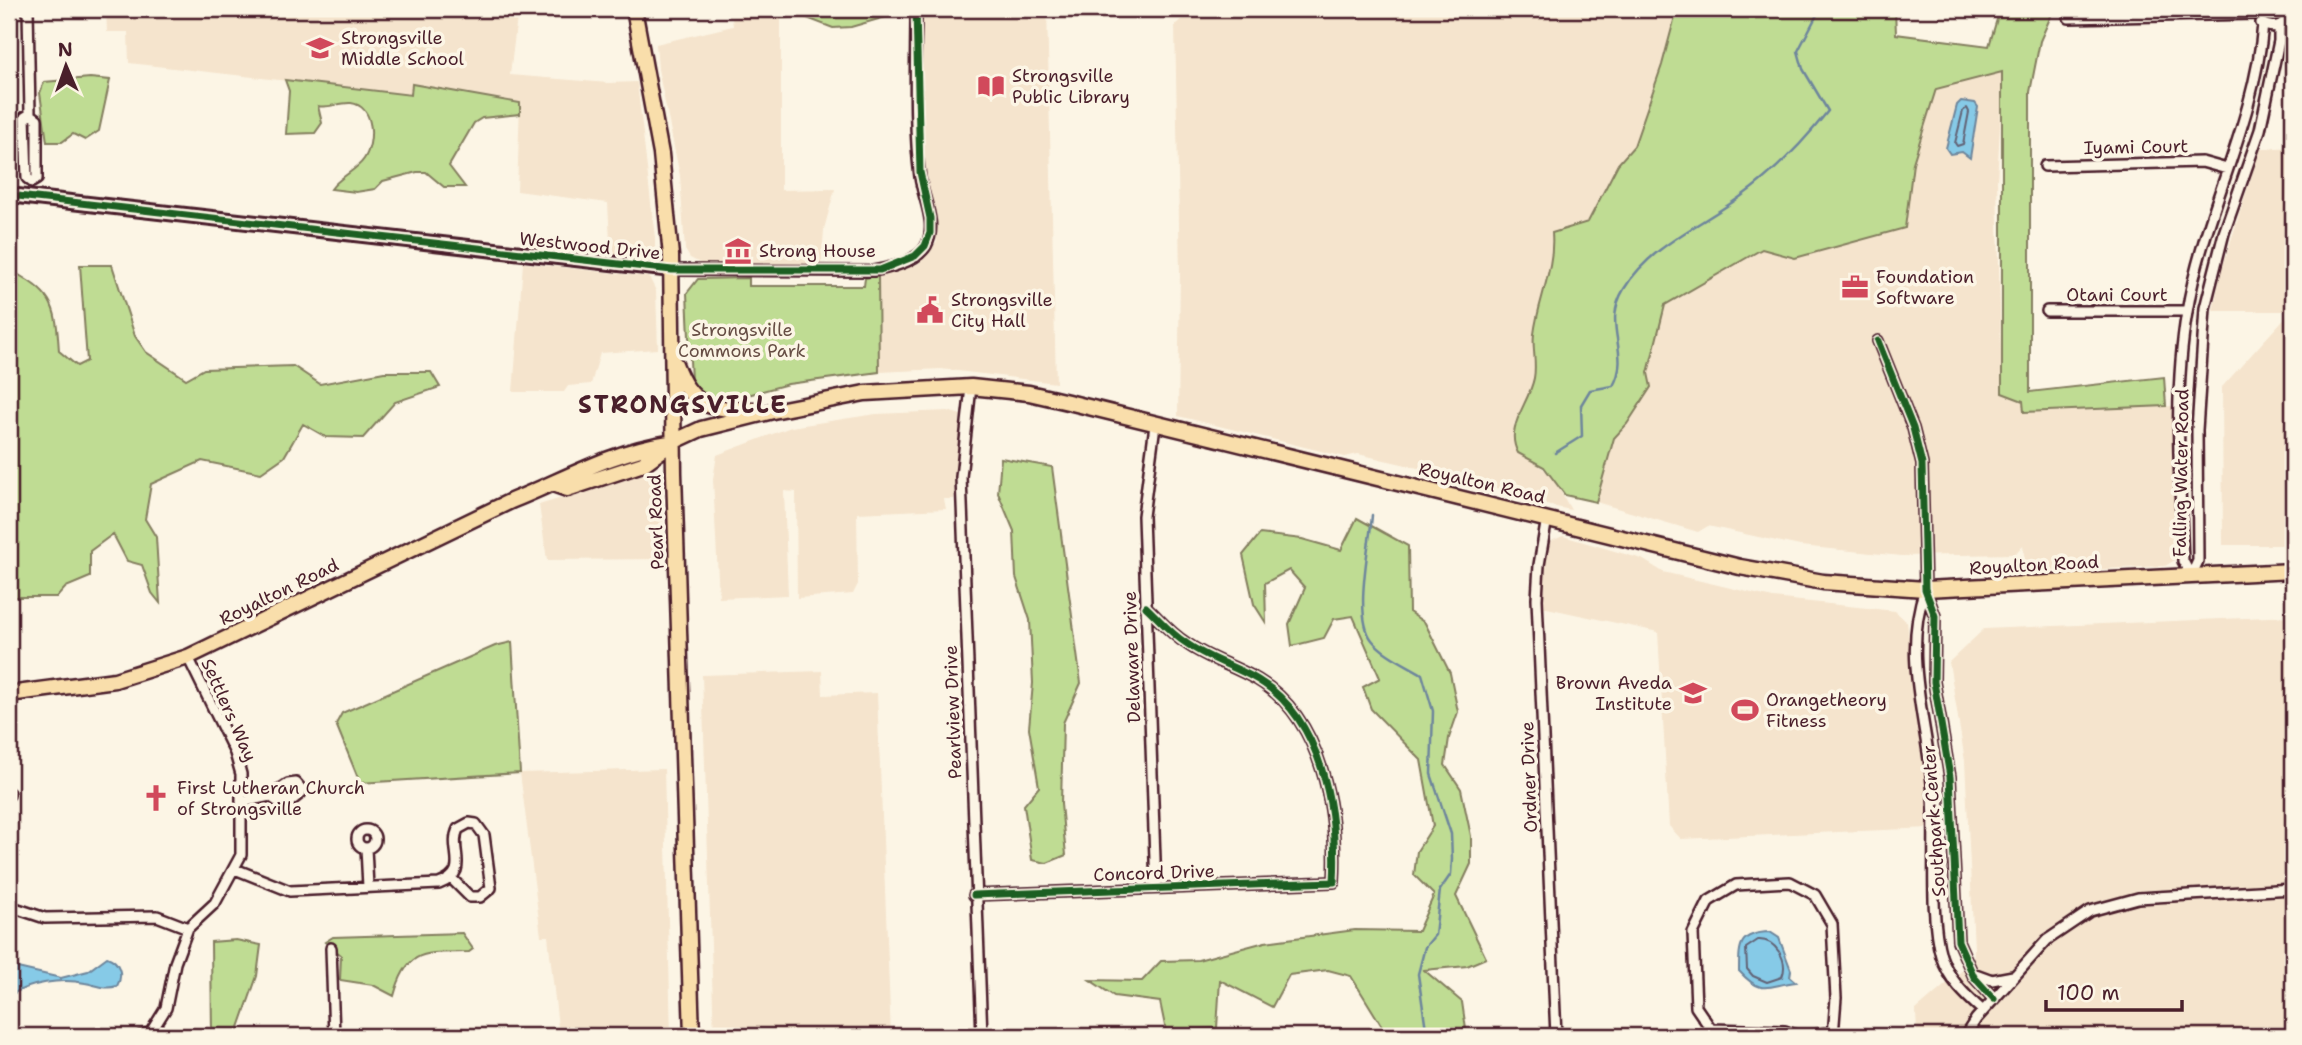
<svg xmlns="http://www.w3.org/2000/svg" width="2302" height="1045" font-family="'Shantell Sans',sans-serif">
  <rect width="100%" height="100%" fill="#fcf5e5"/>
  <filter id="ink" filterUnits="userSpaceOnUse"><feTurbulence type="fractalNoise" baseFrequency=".0143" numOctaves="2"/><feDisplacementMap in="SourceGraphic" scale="14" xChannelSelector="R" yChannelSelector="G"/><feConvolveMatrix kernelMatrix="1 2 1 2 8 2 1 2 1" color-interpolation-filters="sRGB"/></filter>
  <g filter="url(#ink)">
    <path fill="#f5e4cd" d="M106 9H518L510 75 608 83 637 82 655 238V260L650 264 611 261 608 203 517 191 520 103 412 85 411 95 129 63 128 32H107Z
      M781 9V190L835 189 824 229 822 260 820 265 702 264 690 258 685 250 680 176 658 69 656 44 733 26 732 18Z
      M921 9H1047L1056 383 941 369 879 372 878 276 918 264 937 242 922 167Z
      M1193 9H1677L1662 65 1634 146 1618 164 1588 222 1552 233 1554 251 1533 336 1535 373 1529 398 1514 424 1536 463 1552 476 1571 510 1521 500 1504 490 1402 464 1358 454 1345 457 1178 416 1180 273 1175 25Z
      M2003 71 1997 181 2002 393 2023 401 2024 412 2175 406V560L2165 566 2026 573 2023 545 2015 554 1902 556 1800 546 1708 526 1698 532 1596 502 1614 438 1627 424 1651 387 1648 373 1665 305 1762 249 1795 258 1904 228 1913 163 1936 88Z
      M2293 147V545H2223L2222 387 2291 311H2213L2221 272 2260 149Z
      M523 263 649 277 656 291 658 349 600 353 591 384 568 386 564 392H513Z
      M948 411 961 415 954 499H944L946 509 857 513 858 584 853 594 797 598 796 492 784 491 788 595 719 598 713 479 717 455 791 427 876 414Z
      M639 474 651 477 658 487 662 502 664 559 547 560 539 505Z
      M1563 536 1642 559 1663 572 1773 598 1895 611 1907 622 1925 766 1930 828 1681 839 1669 826 1658 632 1542 607 1544 561 1549 542Z
      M2293 616V1036H1917L1916 1010 1973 961 1974 949 1965 761 1949 662 1984 629Z
      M822 671 823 695 877 693 891 1036H714L702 675Z
      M664 769 671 1036H559L548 936H541L520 773Z"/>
    <path fill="#bfdc93" stroke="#847e5f" stroke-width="2" d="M781 9H903V12L851 27 833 28 802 16 781 18Z
      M1677 9H1895L1896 34 1989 46 2000 9H2054L2040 41 2030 92V392L2164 377 2166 406 2024 412 2023 401 2002 393V72L1936 89 1913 163 1905 228 1795 258 1762 249 1665 305 1648 373 1651 387 1627 424 1614 438 1596 502 1565 495 1544 467 1518 453C1504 427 1529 404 1534 378 1537 363 1532 348 1534 334 1538 300 1555 268 1552 233L1588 222 1618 164 1634 146 1662 65Z
      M90 78 110 80 99 131 85 140 73 134 62 142H47L40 93 44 82Z
      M285 80 411 95 412 84 520 103V114L482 118 474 123 449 166 465 187H444L426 172H417L383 181 375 189 356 192 331 189C339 177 356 171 364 159 375 143 375 106 351 103 340 102 328 109 318 106L322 123 315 133 286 134 289 91Z
      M80 265H112L135 336 146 352 186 379 204 369 293 366 320 384 384 372H431L440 387 395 402 363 438 326 437 303 424 284 457 261 473 202 461 151 484 145 519 156 537 160 603 152 593 142 565 127 561 113 534 90 551V577L66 587 57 597H13L9 586V269C52 294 56 301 59 351L77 366 87 361Z
      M878 276 879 372 788 384 726 401H706L691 382 687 293 698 279 749 278V286H864L865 278Z
      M1001 458 1052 467 1081 683 1063 723 1061 804 1066 855 1047 863 1032 860 1024 805 1039 787 1029 728 1033 683 1030 620 1016 577 1014 531 998 493Z
      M1357 518 1408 546 1409 612 1425 623 1450 673 1458 712 1449 738 1445 765 1461 789 1471 836V864L1456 896 1486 958 1467 966 1424 970 1462 1002 1467 1036H1388L1351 976 1328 970 1289 975 1272 1007 1220 980 1217 1028 1166 1031 1160 1002 1114 996 1090 980 1142 981 1161 961 1198 960 1265 942 1355 930 1418 931 1434 895 1414 875 1417 851 1433 826 1421 760 1371 709 1363 687 1380 678 1353 616 1334 619 1324 638 1292 646 1289 624 1305 588 1289 570 1265 583 1266 623 1254 604 1243 555 1260 534 1302 539 1341 550Z
      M512 642 520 773 360 783 336 724 342 713 495 646Z
      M462 933 473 949 469 952C425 953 407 948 394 996L373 985 340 980 341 955 325 942 333 937Z
      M236 940 261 945 257 976 236 1036H212L211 942Z"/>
    <path fill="#86cae7" stroke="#6e869c" stroke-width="2" d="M1961 101 1975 103 1978 107 1970 158 1962 152 1950 154 1946 148 1957 105Z
      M1770 932 1779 938 1791 970 1790 977 1796 982C1768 985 1763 997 1739 971 1739 944 1739 933 1770 932Z
      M107 957C119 961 124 974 117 986 105 990 97 985 85 983 61 978 29 983 9 996V966L61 978 88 971Z"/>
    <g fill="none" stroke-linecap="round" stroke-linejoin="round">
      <path stroke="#626376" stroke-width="2" d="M1967 108 1969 112 1963 144 1957 146 1955 143 1963 111Z
        M1758 940C1775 939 1789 960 1782 977L1767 982 1753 976 1747 969 1746 948Z"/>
      <path stroke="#6e869c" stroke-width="2.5" d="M1555 453 1582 436 1581 405 1590 390 1613 386C1632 352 1601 326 1624 289 1650 246 1700 226 1740 197 1774 173 1802 144 1828 111L1803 69 1798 51 1820 9
        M1372 515C1370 545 1353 616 1372 640 1384 655 1406 664 1422 674L1433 711 1431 774 1451 834 1452 859 1451 874 1440 890 1435 935 1425 947 1418 974 1427 1036"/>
      <defs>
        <path id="street" d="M28 9 30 114 25 117 27 178 32 182 37 179V119L30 114
          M2069 18 2256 14
          M2261 23C2275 31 2288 25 2290 9
          M2045 166 2202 162 2227 169
          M672 270 873 271C890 268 917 261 926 246 938 224 923 199 920 177 913 124 916 62 916 9
          M2047 311H2187
          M1878 341 1913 428 1922 464 1925 589 1935 616 1934 682 1950 777 1958 941 1974 977 1994 999
          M971 387 961 477 982 1036
          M1155 425 1143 516 1156 888
          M1547 518 1539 565 1537 599 1556 1036
          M2191 576 2183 561C2180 478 2173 394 2187 312 2203 213 2255 125 2263 24
          M2191 576 2198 561 2197 430 2205 308 2224 233 2260 130 2279 41V26
          M1925 589C1901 658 1929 726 1933 796 1936 841 1929 916 1941 956 1949 980 1965 995 1983 1011
          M9 793V795
          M242 802 270 796 288 784 296 783 301 789V793L291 801H277L270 796
          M357 839a9 9 0 1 1 18 0a9 9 0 1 1-18 0Z
          M366 848 368 887
          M235 869 290 891 439 884C472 872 448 850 458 829L469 823 476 824 484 835 491 888 480 897H470L451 878
          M974 895 1334 882C1338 813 1323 719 1258 680 1235 666 1208 659 1186 643 1171 634 1159 619 1146 607
          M9 906 45 918 157 916 188 928
          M331 948 334 1036
          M1973 973 1992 980 2013 976
          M140 1036 151 1032 166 1008 175 963 188 928 215 903 241 855V774L235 753 188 657
          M1798 1036 1785 1031 1711 1029 1696 1007 1693 933 1709 901 1736 885 1790 882 1815 895 1832 924 1836 998 1833 1036
          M1810 1036 1824 1033 1833 1035
          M1965 1036 1976 1019 2047 940 2090 911 2138 898 2293 889"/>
        <path id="secondary" d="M9 195 672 270"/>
        <path id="primary" d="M634 9 661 154 671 256 674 473 692 1036
          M675 364C691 408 710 409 754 410
          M553 484 567 489 643 464 673 442 701 429 773 411 865 393 971 387 1029 393 1068 402 1740 567 1823 582 1925 589 2293 571
          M9 694 115 680 188 657 511 501C566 479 610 452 669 443"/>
      </defs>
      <use href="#street" stroke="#4a1f2b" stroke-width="14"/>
      <use href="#secondary" stroke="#4a1f2b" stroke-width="18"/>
      <use href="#primary" stroke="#4a1f2b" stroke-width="19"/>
      <use href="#street" stroke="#fcf5e5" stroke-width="9"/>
      <use href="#secondary" stroke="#fcf5e5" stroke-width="12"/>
      <use href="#primary" stroke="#f9deab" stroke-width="14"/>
      <defs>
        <path id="cycleway" d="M9 195 672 270H880L915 256 925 246 930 233V218L920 172 916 9
          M1878 341 1913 428 1922 464 1925 589 1935 616 1934 682 1950 777 1958 941 1974 977 1994 999
          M974 895 1334 882C1338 813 1323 719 1258 680 1235 666 1208 659 1186 643 1171 634 1159 619 1146 607"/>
      </defs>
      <use href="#cycleway" stroke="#fcf5e5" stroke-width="11"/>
      <use href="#cycleway" stroke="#1b5e20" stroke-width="7"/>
    </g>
  </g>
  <defs>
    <symbol id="school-bare" viewBox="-9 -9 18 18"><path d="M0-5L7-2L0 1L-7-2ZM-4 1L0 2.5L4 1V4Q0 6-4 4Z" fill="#d1495b" stroke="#fcf5e5" stroke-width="2.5" paint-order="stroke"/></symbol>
    <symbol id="library-bare" viewBox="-9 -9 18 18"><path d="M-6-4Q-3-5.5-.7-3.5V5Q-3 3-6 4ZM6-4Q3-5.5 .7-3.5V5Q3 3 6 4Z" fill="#d1495b" stroke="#fcf5e5" stroke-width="2.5" paint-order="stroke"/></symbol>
    <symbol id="museum-bare" viewBox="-9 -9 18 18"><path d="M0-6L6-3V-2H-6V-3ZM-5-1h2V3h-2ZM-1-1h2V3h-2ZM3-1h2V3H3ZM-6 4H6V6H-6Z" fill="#d1495b" stroke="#fcf5e5" stroke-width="2.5" paint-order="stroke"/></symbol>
    <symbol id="office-bare" viewBox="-9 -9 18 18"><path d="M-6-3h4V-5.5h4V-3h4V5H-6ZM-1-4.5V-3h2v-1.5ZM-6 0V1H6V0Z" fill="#d1495b" stroke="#fcf5e5" stroke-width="2.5" paint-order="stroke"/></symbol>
    <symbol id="civic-bare" viewBox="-9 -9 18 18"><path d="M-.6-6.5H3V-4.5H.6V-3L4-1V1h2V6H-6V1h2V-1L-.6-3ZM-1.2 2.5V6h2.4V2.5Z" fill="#d1495b" stroke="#fcf5e5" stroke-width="2.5" paint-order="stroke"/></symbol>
    <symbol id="stadium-bare" viewBox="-9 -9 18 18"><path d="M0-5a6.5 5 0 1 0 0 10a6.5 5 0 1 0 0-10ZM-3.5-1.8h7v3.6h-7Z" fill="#d1495b" stroke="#fcf5e5" stroke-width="2.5" paint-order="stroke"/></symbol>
    <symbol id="church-bare" viewBox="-9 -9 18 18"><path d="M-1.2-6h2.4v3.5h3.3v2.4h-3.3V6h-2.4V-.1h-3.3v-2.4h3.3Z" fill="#d1495b" stroke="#fcf5e5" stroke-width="2.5" paint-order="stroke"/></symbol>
  </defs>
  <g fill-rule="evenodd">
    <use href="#school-bare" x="301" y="29" width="38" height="38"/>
    <use href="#library-bare" x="972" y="67" width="38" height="38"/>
    <use href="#museum-bare" x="719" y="232" width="38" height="38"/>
    <use href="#office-bare" x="1836" y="268" width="38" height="38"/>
    <use href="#civic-bare" x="911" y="291" width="38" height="38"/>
    <use href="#school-bare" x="1674" y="674" width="38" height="38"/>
    <use href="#stadium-bare" x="1726" y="691" width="38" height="38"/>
    <use href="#church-bare" x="137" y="779" width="38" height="38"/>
  </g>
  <g text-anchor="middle" stroke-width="7" stroke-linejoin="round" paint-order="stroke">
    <g font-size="18" fill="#4a1f2b" stroke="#fcf5e5" text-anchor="start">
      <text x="341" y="44">Strongsville<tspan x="341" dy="21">Middle School</tspan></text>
      <text x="1012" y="82">Strongsville<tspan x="1012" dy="21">Public Library</tspan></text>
      <text x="759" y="257">Strong House</text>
      <text x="1876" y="283">Foundation<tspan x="1876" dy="21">Software</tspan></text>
      <text x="951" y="306">Strongsville<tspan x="951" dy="21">City Hall</tspan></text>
      <text x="1672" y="689" text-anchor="end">Brown Aveda<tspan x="1672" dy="21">Institute</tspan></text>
      <text x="1766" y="706">Orangetheory<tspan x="1766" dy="21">Fitness</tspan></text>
      <text x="177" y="794">First Lutheran Church<tspan x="177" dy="21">of Strongsville</tspan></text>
    </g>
    <g font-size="18" fill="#4a1f2b" stroke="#fcf5e5">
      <text transform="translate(2136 147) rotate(-1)" y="6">Iyami Court</text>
      <text transform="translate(590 246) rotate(6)" y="6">Westwood Drive</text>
      <text x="2117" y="301">Otani Court</text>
      <text transform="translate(2181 473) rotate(-89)" y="6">Falling Water Road</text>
      <text transform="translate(1482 483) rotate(13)" y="6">Royalton Road</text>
      <text transform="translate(656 522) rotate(-92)" y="6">Pearl Road</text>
      <text transform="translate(2034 565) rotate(-3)" y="6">Royalton Road</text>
      <text transform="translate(279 592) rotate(-26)" y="6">Royalton Road</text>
      <text transform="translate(1132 657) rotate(-92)" y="6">Delaware Drive</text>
      <text transform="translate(229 710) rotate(66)" y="6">Settlers Way</text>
      <text transform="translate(953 712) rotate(-92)" y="6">Pearlview Drive</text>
      <text transform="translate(1529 777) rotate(-92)" y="6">Ordner Drive</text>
      <text transform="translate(1934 821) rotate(-94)" y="6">Southpark Center</text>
      <text transform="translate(1154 873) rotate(-2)" y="6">Concord Drive</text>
    </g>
    <g font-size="18" fill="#674e45" stroke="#fcf5e5">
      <text x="742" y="336">Strongsville<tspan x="742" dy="21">Commons Park</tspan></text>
    </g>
    <g font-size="24" font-weight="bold" letter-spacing="2" fill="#4a1f2b" stroke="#fcf5e5">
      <text x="683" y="413">STRONGSVILLE</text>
    </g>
  </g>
  <rect width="2302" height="1045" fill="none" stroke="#fcf5e5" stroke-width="35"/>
  <rect x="18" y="18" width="2267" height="1010" fill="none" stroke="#4a1f2b" stroke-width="2.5" filter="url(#ink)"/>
  <g transform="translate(66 66) rotate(358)" stroke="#fcf5e5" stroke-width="5" paint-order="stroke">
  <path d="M0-5L12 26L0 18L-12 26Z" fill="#4a1f2b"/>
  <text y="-10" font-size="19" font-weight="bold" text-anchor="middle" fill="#4a1f2b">N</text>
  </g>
  <path d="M2046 1000v10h136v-10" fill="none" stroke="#4a1f2b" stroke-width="3.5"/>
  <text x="2057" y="1000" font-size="21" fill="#4a1f2b" stroke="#fcf5e5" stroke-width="5" paint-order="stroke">100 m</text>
</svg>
